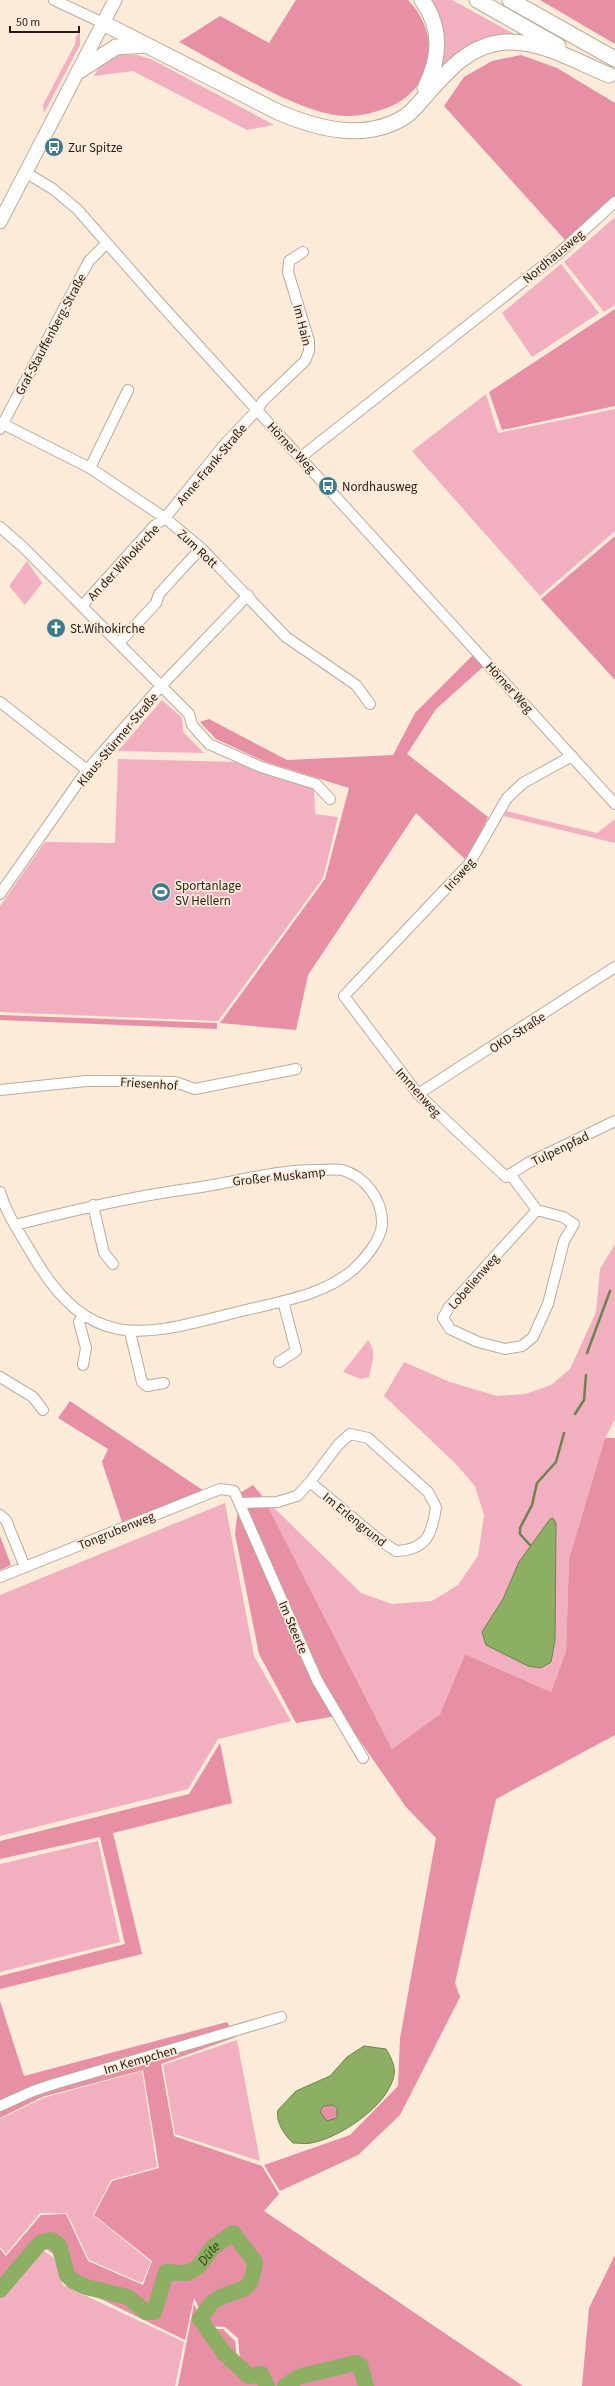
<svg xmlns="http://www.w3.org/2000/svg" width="615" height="2386" font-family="'Source Sans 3',sans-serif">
  <rect width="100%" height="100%" fill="#fdebd9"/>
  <path fill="#f1afbf" d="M426 0H452L518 36 437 76Z
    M80 32V45L44 113 43 105 75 44 76 36Z
    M119 54 137 55 151 59 274 125 247 130 133 71 94 76C100 64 107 60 119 54Z
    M615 217V305L604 312 564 262Z
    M561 264 599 313 532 357 502 313Z
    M486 394 498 433 615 409V531L540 596 412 451Z
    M27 561 42 583 25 605 9 586Z
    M162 700 182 718 183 732 204 753 118 751Z
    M118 759 237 762 314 787 315 814 338 817 323 878 218 1021 0 1012V906L45 842 115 843Z
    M506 811 597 833 615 819V843L504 816Z
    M615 1244V1419L605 1438 569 1559 566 1651 551 1692 465 1654 440 1714 392 1749 263 1497 361 1593 392 1604 432 1601 458 1585 478 1556 484 1515 475 1486 455 1463 384 1396 404 1362 450 1382 497 1396 525 1394 551 1385 570 1369 596 1312 600 1269Z
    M368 1340C377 1352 372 1363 369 1377L361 1379 343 1372Z
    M225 1503 254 1656 291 1721 218 1739 188 1789 0 1836V1595Z
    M98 1841 120 1942 0 1972V1864Z
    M237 2040 260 2161 175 2134 163 2065Z
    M142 2071 157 2167 111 2180 93 2215 151 2262 142 2283 89 2260 67 2213H40L6 2254 0 2247V2119L43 2098Z
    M41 2249 54 2258 63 2285 184 2342 175 2386H0V2298Z"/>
  <path fill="#e68fa5" d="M296 0H408C425 17 434 43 427 67 422 84 406 101 389 107 376 112 362 116 348 116 303 117 221 64 179 42L220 16 269 43Z
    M540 0H615V44Z
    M521 55 557 68 615 103V198L566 241 444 106 464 77 492 61Z
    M615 309V406L502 430 489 392Z
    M615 536V680L541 599Z
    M473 655 483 667 436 709 407 754 488 817 467 861 416 813 308 975 296 1030 220 1023 325 879 349 788 266 762 216 739 200 722 209 719 287 760 393 755 415 713Z
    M0 1015 217 1023V1029L0 1020Z
    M70 1401 204 1491 122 1522 102 1462 108 1449 58 1418Z
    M605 1438H615V1735L496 1799 455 1983 460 1997 400 2115 358 2155 280 2191 264 2165 350 2135 398 2086 400 2038 436 1838 406 1807 342 1715 296 1723 259 1654 235 1534 240 1493 253 1485 263 1497 392 1749 440 1714 465 1654 551 1692 566 1651 569 1559Z
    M0 1536 11 1565 0 1570Z
    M220 1743 232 1803 113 1833 142 1954 0 1989V1976L125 1944 100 1837 0 1859V1841L189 1794Z
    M0 2001 24 2076 227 2022 236 2037 161 2064 174 2136 262 2166 279 2194 264 2211 523 2386H370L366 2374 350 2359 336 2369 306 2377 292 2386H272L271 2383 261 2375 250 2378 245 2374 240 2361 238 2338 225 2327 208 2326 194 2298 185 2340 66 2282 56 2256 41 2245 0 2293V2249L6 2256 41 2215 66 2214 88 2261 143 2285 152 2261 94 2215 112 2181 159 2168 143 2070 42 2097 0 2118Z
    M320 2113a9 9 0 1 1 18 0a9 9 0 1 1-18 0Z
    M615 2255V2386H582L589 2308Z
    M194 2304 206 2329H223L235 2341 238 2367 243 2376 251 2379 259 2377 269 2386H178Z
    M349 2362 362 2372 367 2386H296C313 2375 334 2376 349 2362Z"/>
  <path fill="#8caf64" stroke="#6c834d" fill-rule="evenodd" d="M553 1518 556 1523 555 1640 551 1662 541 1668 528 1666 486 1645 482 1632 503 1599 519 1562 550 1519Z
    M364 2046 386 2049C390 2055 396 2067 394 2075 389 2105 340 2138 311 2143 306 2144 299 2143 293 2143 285 2136 275 2121 278 2110L296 2091 330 2076 347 2057ZM333 2105 337 2108V2118L327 2121 320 2112 323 2106Z"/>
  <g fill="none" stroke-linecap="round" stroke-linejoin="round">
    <path stroke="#6c834d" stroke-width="2.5" d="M587 1353 610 1291
      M575 1414 584 1400 586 1375
      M530 1545 520 1534V1528L532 1505 537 1483 556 1462 564 1433"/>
    <g stroke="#8caf64" stroke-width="16">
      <path id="s1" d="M0 2290 40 2243 51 2240 59 2245 67 2275 73 2281 86 2287 128 2297 146 2312H154L166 2272 187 2273 198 2267 213 2247 233 2233 255 2262C251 2299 238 2285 214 2301 208 2305 204 2314 200 2319L224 2353 249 2376 261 2374 267 2386"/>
      <path d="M285 2386 298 2377 355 2363 360 2365 366 2386"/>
    </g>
    <defs>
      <path id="minor" d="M54 0 103 23
        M25 172 53 189 77 209 156 299 615 804
        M3 424 90 468 165 518 201 548 286 637 356 685 370 704
        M0 429 89 261 107 243
        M301 457 558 254 615 202
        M90 468 128 390
        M0 527 24 548 189 714 192 725 209 744 261 767 316 784 330 799
        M82 606 154 526 165 518 224 445 257 410 263 401 305 361 309 351V341L288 272 289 261 303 252
        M119 643 156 603 159 594 201 548
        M0 702 87 770
        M572 756 523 783 507 798 469 864 344 996 418 1094 506 1177 528 1163 615 1121
        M0 894 87 770 160 687 248 595
        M0 1090 86 1081H123L175 1082 195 1089 296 1069
        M418 1094 615 967
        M510 1174 537 1210 563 1217 574 1224 564 1241 548 1304 533 1337 522 1346 505 1349 478 1342 450 1329 443 1318 449 1307 537 1210
        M0 1192C7 1216 23 1238 35 1259 94 1358 151 1333 246 1310 283 1301 324 1295 354 1269 365 1259 381 1240 382 1224 383 1200 365 1176 342 1170 335 1169 327 1170 320 1170 277 1169 237 1182 195 1188 134 1196 75 1210 15 1225
        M93 1205 104 1253 113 1264
        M82 1316 79 1322 86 1348 83 1365
        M130 1332 142 1382 147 1386 164 1383
        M279 1362 296 1351 283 1301
        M0 1377 33 1397 43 1410
        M240 1503 277 1502 297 1496 310 1482 378 1539 396 1551C426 1550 432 1535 436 1507L428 1492 368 1438 350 1434 338 1445 310 1482
        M0 1515 6 1520 25 1567
        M0 1577 220 1489 234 1491 317 1680 363 1758
        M0 2106 33 2091 54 2084 281 2017"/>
      <path id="major" d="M0 222 115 0"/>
      <path id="highway" d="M422 0C443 29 440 58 425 88
        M477 0 558 46
        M510 0 615 59
        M103 23 278 112C318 129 366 142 406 116 414 110 421 101 427 94 449 69 471 44 506 42 541 40 577 62 609 75
        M79 71 116 47 145 45"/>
    </defs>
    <use href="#minor" stroke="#bcab9a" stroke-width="12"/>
    <use href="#major" stroke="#bcab9a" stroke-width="15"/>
    <use href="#highway" stroke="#bcab9a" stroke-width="17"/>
    <use href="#minor" stroke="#fff" stroke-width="10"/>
    <use href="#major" stroke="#fff" stroke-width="13"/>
    <use href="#highway" stroke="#fff" stroke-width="15"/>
  </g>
  <defs>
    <symbol id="bus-disc" viewBox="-11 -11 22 22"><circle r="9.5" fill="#3c7a90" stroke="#fdebd9"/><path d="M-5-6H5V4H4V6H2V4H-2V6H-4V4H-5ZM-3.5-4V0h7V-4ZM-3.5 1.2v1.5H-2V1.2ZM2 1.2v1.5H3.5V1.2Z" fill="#fff"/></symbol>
    <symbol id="church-disc" viewBox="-11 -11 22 22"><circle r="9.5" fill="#3c7a90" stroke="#fdebd9"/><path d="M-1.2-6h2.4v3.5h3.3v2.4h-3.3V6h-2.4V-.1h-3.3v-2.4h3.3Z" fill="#fff"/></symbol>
    <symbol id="stadium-disc" viewBox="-11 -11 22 22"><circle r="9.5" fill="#3c7a90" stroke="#fdebd9"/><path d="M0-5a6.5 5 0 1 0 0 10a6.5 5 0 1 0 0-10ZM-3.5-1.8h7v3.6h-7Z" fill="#fff"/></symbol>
  </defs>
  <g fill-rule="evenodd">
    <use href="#bus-disc" x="43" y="136" width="22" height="22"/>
    <use href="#bus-disc" x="317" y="475" width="22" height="22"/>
    <use href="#church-disc" x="45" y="617" width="22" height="22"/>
    <use href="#stadium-disc" x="150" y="881" width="22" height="22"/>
  </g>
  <g text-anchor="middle" stroke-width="3.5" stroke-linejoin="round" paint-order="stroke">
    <g font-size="13" fill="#231c16" stroke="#fdebd9" text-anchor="start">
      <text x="68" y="152">Zur Spitze</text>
      <text x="342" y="491">Nordhausweg</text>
      <text x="70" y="633">St.Wihokirche</text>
      <text x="175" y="890">Sportanlage<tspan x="175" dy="15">SV Hellern</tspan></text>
    </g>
    <g font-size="13" fill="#231c16" stroke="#fdebd9">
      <text transform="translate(553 256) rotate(-40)" y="5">Nordhausweg</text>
      <text transform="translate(303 325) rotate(76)" y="5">Im Hain</text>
      <text transform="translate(50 334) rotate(-62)" y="5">Graf-Stauffenberg-Straße</text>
      <text transform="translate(292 447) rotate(47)" y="5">Hörner Weg</text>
      <text transform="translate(211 464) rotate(-50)" y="5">Anne-Frank-Straße</text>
      <text transform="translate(198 548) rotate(43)" y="5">Zum Rott</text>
      <text transform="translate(123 562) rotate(-47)" y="5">An der Wihokirche</text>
      <text transform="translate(510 687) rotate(48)" y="5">Hörner Weg</text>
      <text transform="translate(117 739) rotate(-50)" y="5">Klaus-Stürmer-Straße</text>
      <text transform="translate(459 874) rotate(-49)" y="5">Irisweg</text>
      <text transform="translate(517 1032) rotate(-33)" y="5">OKD-Straße</text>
      <text transform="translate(149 1083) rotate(4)" y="5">Friesenhof</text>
      <text transform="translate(419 1092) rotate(48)" y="5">Immenweg</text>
      <text transform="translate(560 1148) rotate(-26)" y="5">Tulpenpfad</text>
      <text transform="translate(279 1176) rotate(-6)" y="5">Großer Muskamp</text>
      <text transform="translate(473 1281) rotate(-49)" y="5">Lobelienweg</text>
      <text transform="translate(355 1519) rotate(39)" y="5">Im Erlengrund</text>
      <text transform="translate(116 1530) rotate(-22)" y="5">Tongrubenweg</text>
      <text transform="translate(294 1627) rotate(67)" y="5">Im Steerte</text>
      <text transform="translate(140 2059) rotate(-16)" y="5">Im Kempchen</text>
    </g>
    <g font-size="14" font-style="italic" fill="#2f450f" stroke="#fdebd9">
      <text dy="5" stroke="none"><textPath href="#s1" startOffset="304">Düte</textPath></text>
    </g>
  </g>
  <path d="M10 26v6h69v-6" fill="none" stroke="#231c16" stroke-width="2"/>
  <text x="16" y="26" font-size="12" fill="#231c16" stroke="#fdebd9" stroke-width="3" paint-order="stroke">50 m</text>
</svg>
